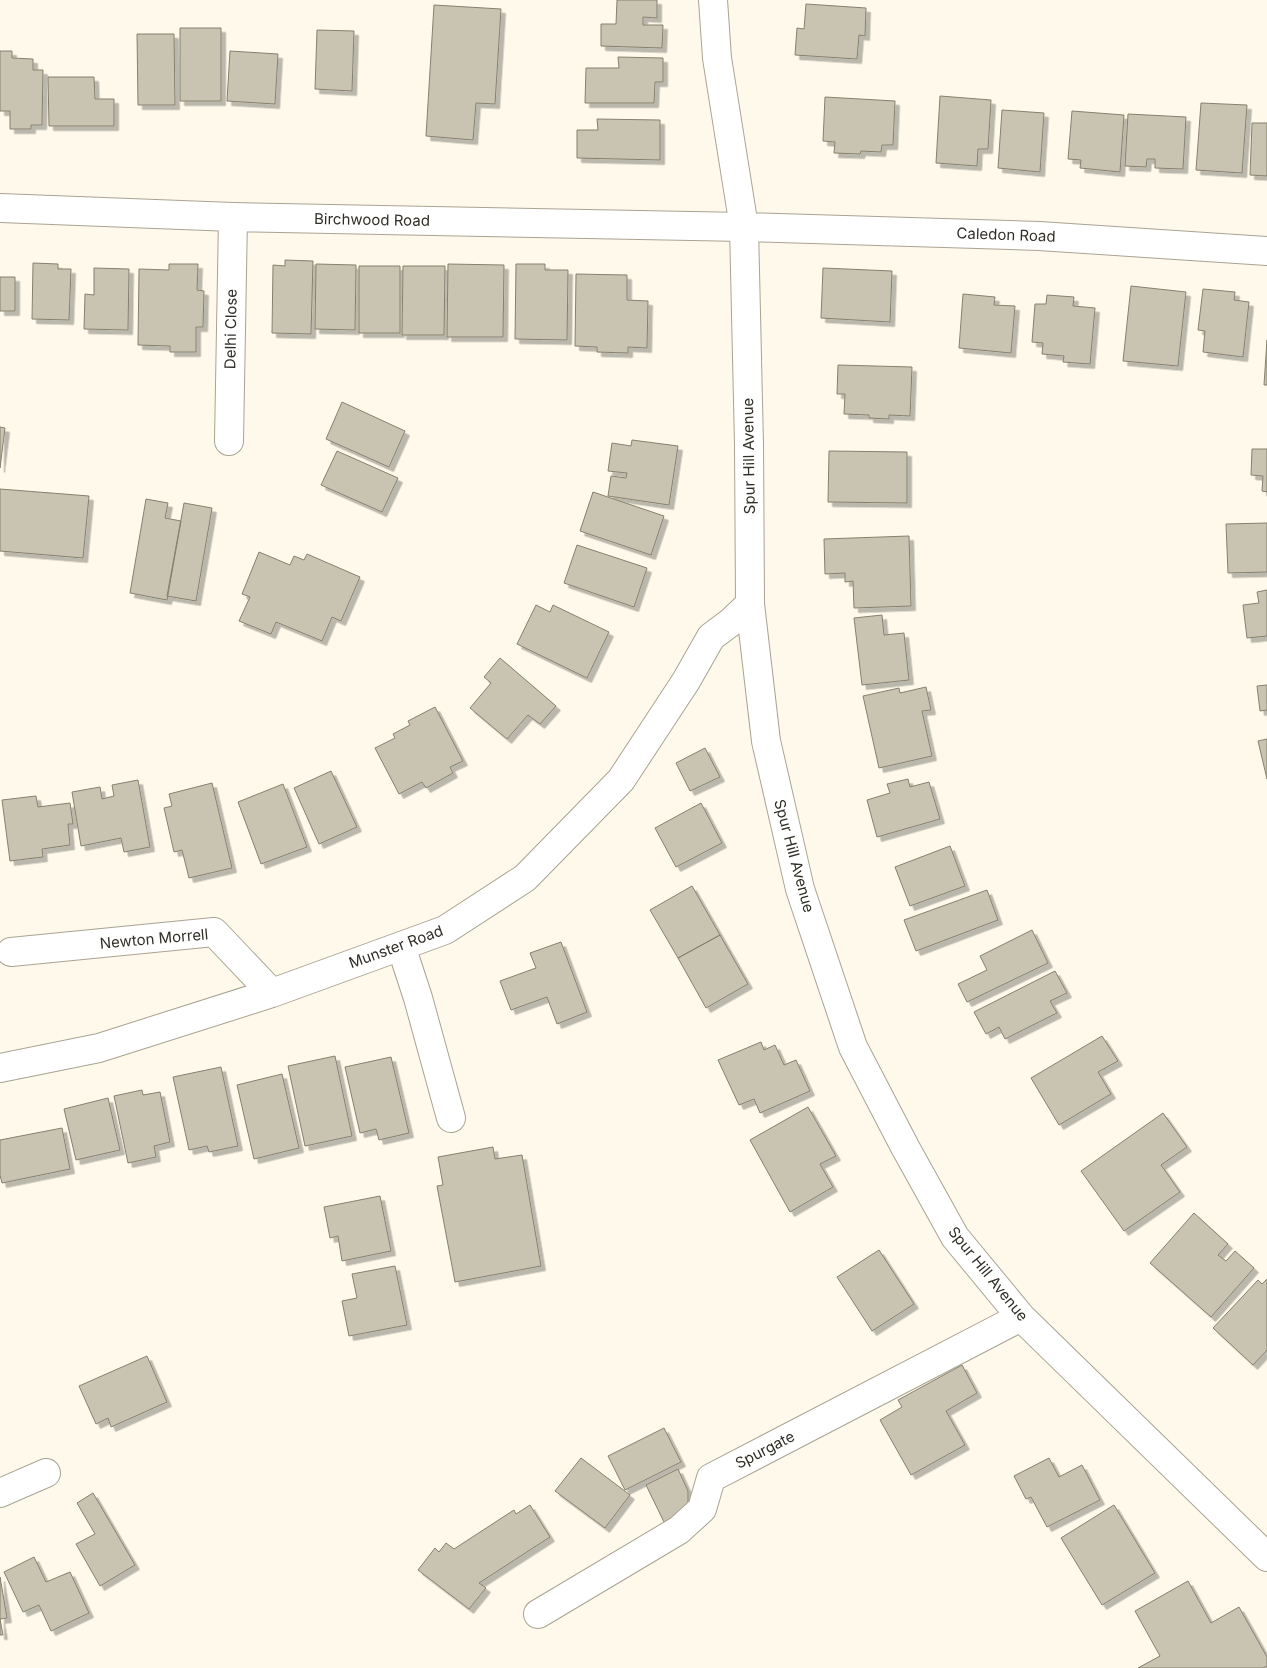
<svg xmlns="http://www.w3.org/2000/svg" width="1267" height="1668" font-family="Inter,sans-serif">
  <defs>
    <filter id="shadow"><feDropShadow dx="4.5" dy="4.5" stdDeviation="0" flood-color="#0004"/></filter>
  </defs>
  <rect width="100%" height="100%" fill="#fef9ea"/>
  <path fill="#c9c3b1" stroke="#86806f" filter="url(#shadow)" d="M617 0H657V18L643 17V25H663L662 48 601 46V24H616Z
    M806 4 866 8 865 36 859 35 857 59 795 55 797 28 804 29Z
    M434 5 501 9 495 104 476 103 473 140 426 136Z
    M180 28H221V101H180Z
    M317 30 354 31 352 91 315 89Z
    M137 34H174L175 105H138Z
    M0 51H12V58L33 59V70H43L42 125H31V129H10V111H0Z
    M230 51 278 54 275 104 227 101Z
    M618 57 663 58V82H655L654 103H585L586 68H619Z
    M48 77H94L95 99H114V126H49Z
    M940 96 991 100 988 149H978L977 166 936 163Z
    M825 97 895 101 893 145H882L881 152 861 151 860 154 834 153 835 142 823 141Z
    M1201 103 1247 105 1242 173 1196 170Z
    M1002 110 1044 113 1040 172 998 168Z
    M1072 111 1124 115 1120 172 1080 168 1081 160 1068 159Z
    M1128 114 1186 117 1183 169 1155 168V159H1147L1146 167 1125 166Z
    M597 119 660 120V160L577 158V130H598Z
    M1252 123H1267V176L1250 175Z
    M285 260 313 261 311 334 272 333 273 265 285 266Z
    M33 263 58 264V269H71L69 320 32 319Z
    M169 264H198L197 290 204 291 203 327H196V352H170V346L138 345 139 269 169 270Z
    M316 264 356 265 355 330 315 329Z
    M448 264 504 265 503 337H447Z
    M516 264H545V270H568L567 340 515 339Z
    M359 266H400V333H359Z
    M403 266H445L444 335H402Z
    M94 268 129 269 128 330 84 329 85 294 94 295Z
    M823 268 892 271 890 322 821 318Z
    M576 274 627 275V300L648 301 647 348 628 347V353L597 352V347L575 346Z
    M0 277H15V311H0Z
    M1131 286 1186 292 1178 366 1123 361Z
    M1203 289 1235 292 1234 300 1249 302 1243 357 1203 352 1205 331 1198 330Z
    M963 294 995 297 994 305 1015 306 1011 353 959 348Z
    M1047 295 1074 297 1073 306 1095 308 1090 364 1063 362 1064 356 1042 354 1043 343 1032 342 1035 304H1046Z
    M1267 340V385H1264Z
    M838 365 912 367 910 416 889 415V419L869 418V415L844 414 845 394H837Z
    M342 402 405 431 389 467 326 439Z
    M0 427 5 428 0 468Z
    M632 440 678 446 669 505 608 496 611 476 626 478 627 473 608 471 612 443 631 446Z
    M1252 449H1267V492L1262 491 1263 476 1251 475Z
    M337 451 398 478 382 512 321 485Z
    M829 451 907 452V503L828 502Z
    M0 489 89 496 83 558 0 551Z
    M593 492 664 516 651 555 580 531Z
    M146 499 168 503 165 518 181 521 167 600 130 593Z
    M184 503 212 508 196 601 167 596Z
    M1267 523V572L1228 573 1226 524Z
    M909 536 911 606 854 608 853 581 845 582V573L825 574 824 539Z
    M577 545 647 568 634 607 564 583Z
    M259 552 290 565 294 556 304 560 307 554 360 577 341 621 332 617 322 641 276 622 271 634 239 621 250 597 242 594Z
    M1267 590V636L1247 638 1243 605 1259 603 1257 592Z
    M536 605 550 612 553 605 609 632 587 678 517 644Z
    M882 615 884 635 904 633 909 680 862 685 854 618Z
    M500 658 556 706 540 724 528 715 507 739 470 708 491 683 484 677Z
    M1267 685V710L1260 711 1257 686Z
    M926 687 931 710 922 711 932 756 879 768 863 696 899 688 900 693Z
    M435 707 463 761 450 767 453 773 426 788 422 782 399 794 375 748 395 738 393 734 410 725 408 721Z
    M1267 739V779L1258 741Z
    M705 748 720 777 690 791 676 763Z
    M331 771 357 827 319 844 294 788Z
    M908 779 910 787 929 782 940 819 877 837 867 800 890 793 887 784Z
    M138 780 150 847 124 852 121 838 81 846 72 792 100 787 102 799 114 796 112 785Z
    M212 783 232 868 189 878 182 850 174 852 164 808 172 806 169 794Z
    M283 784 307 847 261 864 238 802Z
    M36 796 38 807 70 803 73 824H68L70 845 42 849 43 857 10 861 2 800Z
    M701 803 722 843 676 867 655 828Z
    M950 846 965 886 910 906 895 867Z
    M692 886 720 935 678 958 650 910Z
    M987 890 998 920 916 951 904 920Z
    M1032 930 1048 963 967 1002 958 984 987 970 980 956Z
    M720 935 748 984 706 1008 678 958Z
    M561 942 587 1012 557 1024 547 997 511 1010 500 981 536 968 530 953Z
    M1055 971 1067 993 1050 1001 1057 1013 1005 1039 999 1027 986 1034 974 1012Z
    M1102 1036 1118 1061 1098 1072 1111 1094 1059 1125 1031 1078Z
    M761 1042 764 1050 775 1045 784 1065 796 1060 810 1091 760 1113 754 1099 739 1105 718 1060Z
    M335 1056 352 1136 305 1146 288 1066Z
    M391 1057 409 1133 379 1140 376 1129 360 1133 345 1067Z
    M221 1067 238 1146 209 1152 207 1146 189 1150 173 1077Z
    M282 1074 299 1148 254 1159 237 1085Z
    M142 1090 143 1095 160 1092 170 1142 154 1146 156 1157 128 1163 114 1096Z
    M108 1098 120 1150 76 1160 64 1109Z
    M808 1107 836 1156 820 1164 833 1187 790 1212 750 1140Z
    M1163 1113 1187 1147 1161 1165 1180 1192 1124 1231 1081 1171Z
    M62 1128 70 1169 2 1183 0 1175V1140Z
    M493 1147 495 1159 522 1155 541 1266 455 1282 437 1186 443 1185 438 1157Z
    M380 1196 391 1251 342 1261 338 1236 330 1238 324 1207Z
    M1194 1213 1228 1244 1218 1255 1226 1261 1235 1251 1254 1268 1211 1317 1150 1263Z
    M879 1250 914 1304 872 1331 837 1277Z
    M395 1266 407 1325 349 1336 342 1301 357 1298 352 1274Z
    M1267 1279V1350L1253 1365 1213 1328 1258 1280 1262 1284Z
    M147 1356 167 1402 111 1427 108 1418 96 1424 79 1386Z
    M962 1365 977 1393 946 1411 965 1445 911 1475 880 1420 902 1407 898 1400Z
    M664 1428 681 1462 625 1490 608 1456Z
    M581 1458 630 1495 605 1528 555 1491Z
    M1049 1458 1059 1477 1082 1465 1100 1500 1047 1527 1031 1497 1026 1499 1014 1476Z
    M678 1469 688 1491V1504L681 1514 664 1522 646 1485Z
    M93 1493 135 1565 100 1586 76 1544 95 1534 77 1503Z
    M530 1505 550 1537 479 1583 486 1588 469 1609 418 1570 435 1548 439 1552 446 1543 454 1549 514 1510 516 1514Z
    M1114 1505 1155 1573 1102 1605 1061 1538Z
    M34 1557 46 1582 70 1572 89 1613 51 1631 39 1605 23 1612 4 1572Z
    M0 1577 7 1618 0 1619 3 1635H0Z
    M1188 1581 1211 1623 1239 1607 1267 1657V1666L1263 1668H1138L1160 1656 1135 1611Z"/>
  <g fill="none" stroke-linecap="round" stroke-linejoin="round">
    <defs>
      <path id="minor" d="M713 0 717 58 744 227 749 444 750 604 766 741 800 889 853 1047 905 1147 955 1237 1021 1317 1267 1557
        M0 208 233 217 744 227 1039 236 1267 251
        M229 441 233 217
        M401 946 418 998 451 1118
        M11 952 214 932 272 993
        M0 1068 99 1048 272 993 445 930 525 878 621 780 686 681 711 637 731 622 750 604
        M0 1493 46 1473
        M538 1614 679 1530 702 1509 711 1478 1021 1317"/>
    </defs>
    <use href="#minor" stroke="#a9a392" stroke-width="30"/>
    <use href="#minor" stroke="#fff" stroke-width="28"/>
  </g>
  <g text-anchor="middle" stroke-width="4" stroke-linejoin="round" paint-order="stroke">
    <g font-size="15" fill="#302e27" stroke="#fff">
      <text transform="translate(372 220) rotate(1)" y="5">Birchwood Road</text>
      <text transform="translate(1006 235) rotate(2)" y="5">Caledon Road</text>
      <text transform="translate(231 329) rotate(-89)" y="5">Delhi Close</text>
      <text transform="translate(749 456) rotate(-91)" y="5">Spur Hill Avenue</text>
      <text transform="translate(794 856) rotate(75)" y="5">Spur Hill Avenue</text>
      <text transform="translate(154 939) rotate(-5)" y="5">Newton Morrell</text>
      <text transform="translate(396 947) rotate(-20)" y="5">Munster Road</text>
      <text transform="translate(988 1274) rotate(51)" y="5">Spur Hill Avenue</text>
      <text transform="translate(765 1450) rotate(-27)" y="5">Spurgate</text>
    </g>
  </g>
</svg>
